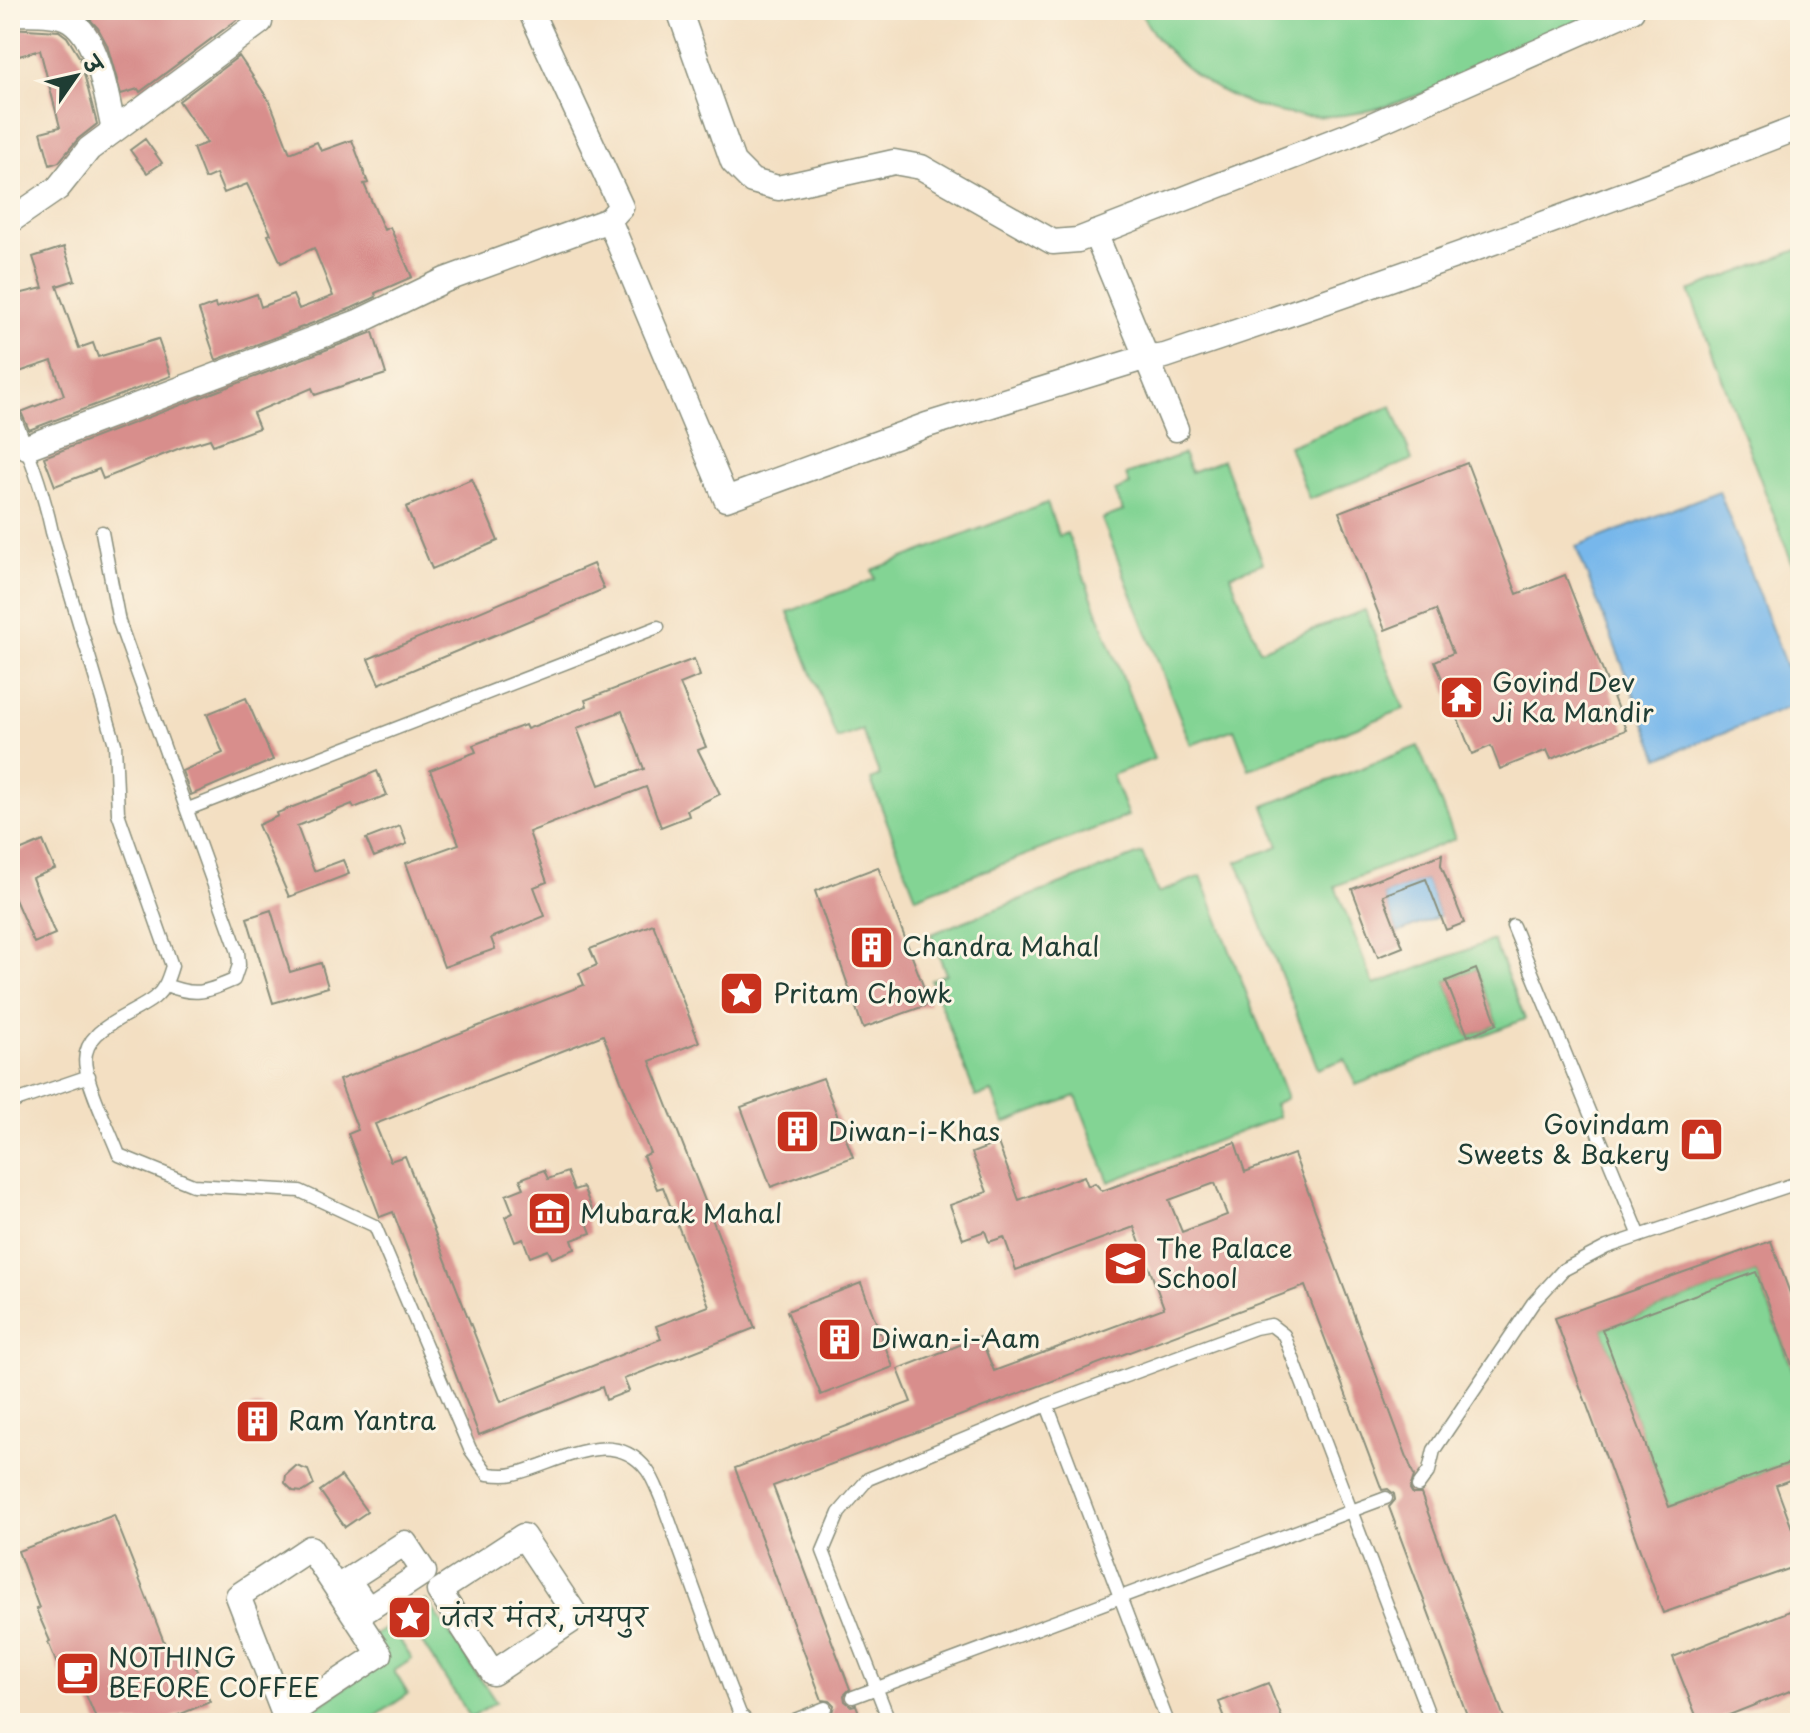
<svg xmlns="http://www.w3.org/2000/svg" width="1810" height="1733" font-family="'Playpen Sans','Playpen Sans Deva',sans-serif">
  <rect width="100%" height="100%" fill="#fcf5e5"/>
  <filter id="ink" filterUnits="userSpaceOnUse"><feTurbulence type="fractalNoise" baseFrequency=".0125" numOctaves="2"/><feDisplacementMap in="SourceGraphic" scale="16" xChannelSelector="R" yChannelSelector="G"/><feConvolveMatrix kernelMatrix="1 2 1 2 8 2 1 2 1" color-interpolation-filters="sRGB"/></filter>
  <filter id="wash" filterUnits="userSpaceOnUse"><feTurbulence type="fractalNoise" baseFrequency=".006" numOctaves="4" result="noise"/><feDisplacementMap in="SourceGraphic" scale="32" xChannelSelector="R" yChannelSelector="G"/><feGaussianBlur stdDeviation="1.8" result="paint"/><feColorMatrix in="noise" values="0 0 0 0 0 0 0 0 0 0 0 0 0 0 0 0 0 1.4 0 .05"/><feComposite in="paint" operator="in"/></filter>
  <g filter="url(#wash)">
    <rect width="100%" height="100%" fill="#f3dfc2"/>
    <path fill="#83d494" stroke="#518864" stroke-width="2" fill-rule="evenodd" d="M1139 10H1644C1583 33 1522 56 1461 79 1419 94 1377 114 1332 116 1255 121 1175 78 1139 10Z
      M1800 249V584L1689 291Z
      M1392 406 1412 460 1309 499 1289 446Z
      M1183 454 1191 472 1223 460 1263 563 1230 575 1260 650 1365 610 1404 709 1249 769 1234 729 1191 745 1102 519 1123 511 1115 491 1130 485 1126 475Z
      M1047 503 1059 536 1067 533 1154 759 1112 775 1128 816 916 897 871 780 880 776 862 730 837 739 788 612 875 579 872 570Z
      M1418 746 1455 839 1335 886 1374 985 1493 940 1525 1019 1356 1085 1345 1059 1318 1069 1237 862 1279 846 1264 806ZM1476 969 1497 1024 1468 1036 1446 981Z
      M1142 853 1158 893 1201 876 1287 1098 1274 1104 1279 1117 1109 1182 1076 1096 1004 1123 992 1092 976 1097 931 980 946 974 931 934Z
      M1756 1272 1800 1390V1459L1669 1507 1602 1329Z
      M427 1600 496 1702 471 1718 404 1615Z
      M390 1625 412 1659 394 1671 408 1694 366 1723H300L298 1720 382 1662 367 1640Z"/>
    <path fill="#77b7eb" stroke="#4b7a90" stroke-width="2" d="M1719 491 1800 703 1659 758 1576 547Z
      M1426 879 1440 916 1398 933 1383 895Z"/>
    <g id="blocks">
      <path fill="#d88e8c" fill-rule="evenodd" d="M81 10H238L242 16 140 92 138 89 121 94 107 45 98 28Z
        M10 28 59 31 67 37 80 58 97 124 78 139 59 162 50 165 41 132 60 127 40 50 19 56Z
        M239 56 270 102 290 153 317 142 321 151 352 140 368 183 364 184 384 230 390 227 412 277 375 293 376 297 352 308 216 360 199 310 215 304 216 308 257 294 261 307 293 295 299 309 333 296 314 248 281 263 268 235 271 234 247 184 224 193 216 174 205 179 193 148 207 143 179 101Z
        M145 139 162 163 147 173 130 150Z
        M64 247 75 280 57 286 79 348 93 343 98 357 158 339 171 376 29 430 21 412 64 395 52 361 10 375V296L43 288 33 257Z
        M373 332 386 374 361 382 360 380 315 395 312 388 253 413 259 428 213 445 210 439 180 448 103 479 99 469 55 486 44 457Z
        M1467 463 1517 594 1565 575 1626 730 1551 759 1547 750 1500 769 1491 746 1472 754 1435 661 1453 653 1436 610 1385 630 1339 512Z
        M472 479 498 541 432 569 406 507Z
        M593 564 604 589 379 684 368 659Z
        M694 659 700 676 680 684 706 747 698 750 720 794 687 810 689 816 661 827 646 787 529 832 547 882 534 887 545 916 491 938 495 949 444 967 406 863 459 844 430 770 476 752 473 745 525 725 527 729 587 706 585 700ZM622 711 644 769 599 785 577 728Z
        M246 698 273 760 191 795 182 771 223 753 207 714Z
        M377 771 387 795 354 808 352 804 297 826 314 871 343 860 349 874 289 897 258 825 278 816 277 813 345 787 344 785Z
        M400 826 407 844 374 857 366 839Z
        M43 841 55 869 32 878 55 934 34 943 14 897 10 899V855Z
        M1442 854 1441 865 1464 923 1446 930 1426 879 1383 895 1403 947 1378 957 1352 889Z
        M878 867 930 1004 863 1028 815 891Z
        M271 910 290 972 321 963 328 987 273 1003 247 918Z
        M653 924 699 1042 650 1061 755 1328 624 1379 629 1391 606 1400 602 1387 479 1435 393 1212 380 1217 348 1134 358 1130 339 1080 584 985 579 973 597 965 590 949ZM603 1035 650 1153 643 1156 657 1189 663 1187 709 1306 656 1326 661 1339 501 1402 405 1156 390 1161 375 1124Z
        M1476 969 1497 1024 1468 1036 1446 981Z
        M823 1078 853 1157 771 1187 741 1107Z
        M1235 1142 1245 1172 1294 1154 1414 1476 1410 1489 1413 1494H1421L1506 1723H1470L1389 1507 1395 1500 1394 1494 1388 1489 1382 1490 1305 1286 773 1486 850 1689 844 1695 845 1701 851 1706 856 1705 863 1723H830L828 1717 832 1713 834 1705 830 1701 822 1700 735 1468 911 1402 898 1369 980 1337 994 1371 1164 1308 1134 1227 1016 1270 1004 1237 989 1242 985 1231 963 1239 950 1205 987 1192 972 1153 998 1143 1019 1200 1084 1176 1088 1186 1095 1183 1102 1191ZM1215 1183 1227 1215 1182 1232 1169 1200Z
        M544 1170 548 1179 567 1172 574 1190 583 1187 593 1212 584 1215 591 1233 572 1240 575 1249 552 1258 548 1250 530 1257 523 1239 515 1242 505 1217 513 1213 506 1195 524 1188 520 1179Z
        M1771 1241 1800 1321V1385L1756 1272 1602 1329 1669 1507 1800 1459V1476L1776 1485 1800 1550V1565L1663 1613 1555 1318Z
        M861 1283 893 1367 821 1395 787 1311Z
        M244 1419a13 13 0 1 1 26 0a13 13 0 1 1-26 0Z
        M296 1466 308 1470 314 1485 303 1492 293 1491 285 1483 286 1475Z
        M341 1476 367 1512 345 1527 320 1491Z
        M114 1515 170 1657 188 1650 210 1702 159 1723H98L81 1683 67 1689 48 1642 50 1641 36 1609 39 1608 18 1551Z
        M1800 1607V1687L1709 1723H1699L1673 1657Z
        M1268 1683 1284 1723H1227L1219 1702Z"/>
    </g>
  </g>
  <g filter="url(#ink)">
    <use href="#blocks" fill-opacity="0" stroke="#898e7b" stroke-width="2"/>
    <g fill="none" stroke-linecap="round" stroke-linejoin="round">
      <defs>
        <path id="lane" d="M10 408C28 449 43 489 52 532L115 744 118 813 172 966C168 979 165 989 154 998 130 1017 78 1029 86 1068 90 1092 110 1131 119 1155L193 1185 300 1191 375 1226 470 1449 488 1474C496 1475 506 1476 513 1474 555 1465 612 1424 647 1470 653 1478 657 1489 661 1498L729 1686 740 1714 749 1723
          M102 532 119 622 238 952 239 965 234 980C206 992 196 997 166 985
          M188 809 658 627
          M1513 926 1640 1236
          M10 1103 89 1076
          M1047 1405 1168 1723
          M1418 1486 1429 1471 1434 1450 1533 1303 1563 1270 1607 1247 1800 1182
          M853 1697 1386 1498
          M787 1723 825 1708
          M890 1723 823 1551 839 1513 868 1479 1047 1405 1255 1328 1271 1325 1284 1335 1432 1723"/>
        <path id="street" d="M679 10 733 162 752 181 778 188 894 162 921 167 1053 242 1078 240 1349 135 1632 10
          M10 13C26 14 51 11 66 18 99 33 106 98 114 130
          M609 220 726 499 927 425 1137 360 1165 356C1378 285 1590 209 1800 127
          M10 221 58 188 89 149 260 22
          M1095 233 1176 429
          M27 447 358 322 445 280 609 220 621 207 530 10
          M523 1536 577 1617 493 1673 439 1591Z
          M405 1543 424 1572 368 1609 348 1580Z
          M310 1548 380 1654 285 1717 238 1596Z"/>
      </defs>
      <use href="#lane" stroke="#898e7b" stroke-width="15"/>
      <use href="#street" stroke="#898e7b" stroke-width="27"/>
      <use href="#lane" stroke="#fff" stroke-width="12"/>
      <use href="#street" stroke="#fff" stroke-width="24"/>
    </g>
  </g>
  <defs>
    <symbol id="temple-square" viewBox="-11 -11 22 22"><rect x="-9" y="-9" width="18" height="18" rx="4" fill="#c8321e" stroke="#fcf5e5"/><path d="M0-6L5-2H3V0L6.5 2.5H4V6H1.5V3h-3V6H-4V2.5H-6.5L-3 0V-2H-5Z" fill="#fff"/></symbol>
    <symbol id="building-square" viewBox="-11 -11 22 22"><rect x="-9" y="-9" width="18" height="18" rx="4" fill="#c8321e" stroke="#fcf5e5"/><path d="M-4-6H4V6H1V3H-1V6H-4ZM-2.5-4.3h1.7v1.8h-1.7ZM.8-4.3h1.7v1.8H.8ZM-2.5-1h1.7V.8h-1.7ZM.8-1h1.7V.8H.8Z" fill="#fff"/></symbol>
    <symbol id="sight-square" viewBox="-11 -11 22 22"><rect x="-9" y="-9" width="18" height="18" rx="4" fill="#c8321e" stroke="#fcf5e5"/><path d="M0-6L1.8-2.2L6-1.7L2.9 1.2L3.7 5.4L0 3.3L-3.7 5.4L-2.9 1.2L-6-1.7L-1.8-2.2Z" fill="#fff"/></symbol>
    <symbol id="shop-square" viewBox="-11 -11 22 22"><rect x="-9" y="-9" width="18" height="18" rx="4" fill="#c8321e" stroke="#fcf5e5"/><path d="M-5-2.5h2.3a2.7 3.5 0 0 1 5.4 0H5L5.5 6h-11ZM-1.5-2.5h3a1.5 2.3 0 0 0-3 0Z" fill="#fff"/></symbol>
    <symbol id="museum-square" viewBox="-11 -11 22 22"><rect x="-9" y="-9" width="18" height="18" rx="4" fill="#c8321e" stroke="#fcf5e5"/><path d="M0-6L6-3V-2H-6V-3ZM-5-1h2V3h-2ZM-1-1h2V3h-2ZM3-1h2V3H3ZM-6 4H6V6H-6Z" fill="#fff"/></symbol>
    <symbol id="school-square" viewBox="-11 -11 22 22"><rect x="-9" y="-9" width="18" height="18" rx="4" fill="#c8321e" stroke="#fcf5e5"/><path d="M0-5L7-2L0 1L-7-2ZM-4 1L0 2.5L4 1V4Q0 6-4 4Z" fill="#fff"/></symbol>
    <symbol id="cafe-square" viewBox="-11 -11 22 22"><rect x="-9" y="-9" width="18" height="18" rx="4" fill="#c8321e" stroke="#fcf5e5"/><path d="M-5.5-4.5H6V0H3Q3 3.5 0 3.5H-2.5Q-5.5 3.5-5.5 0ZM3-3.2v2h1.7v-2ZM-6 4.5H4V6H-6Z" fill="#fff"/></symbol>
  </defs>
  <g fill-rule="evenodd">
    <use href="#temple-square" x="1436" y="672" width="51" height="51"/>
    <use href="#building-square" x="846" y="922" width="51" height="51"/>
    <use href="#sight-square" x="716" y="968" width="51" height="51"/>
    <use href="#building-square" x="772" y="1106" width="51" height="51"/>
    <use href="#shop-square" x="1676" y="1114" width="51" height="51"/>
    <use href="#museum-square" x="524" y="1188" width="51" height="51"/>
    <use href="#school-square" x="1100" y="1238" width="51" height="51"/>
    <use href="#building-square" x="814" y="1314" width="51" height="51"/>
    <use href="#building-square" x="232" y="1396" width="51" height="51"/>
    <use href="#sight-square" x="384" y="1592" width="51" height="51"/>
    <use href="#cafe-square" x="52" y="1648" width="51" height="51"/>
  </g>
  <g text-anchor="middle" stroke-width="6" stroke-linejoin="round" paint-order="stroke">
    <g font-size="26" fill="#1f3d34" stroke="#fcf5e5" text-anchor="start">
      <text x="1492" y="692">Govind Dev<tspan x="1492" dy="30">Ji Ka Mandir</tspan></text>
      <text x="902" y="956">Chandra Mahal</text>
      <text x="773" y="1003">Pritam Chowk</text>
      <text x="1670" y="1134" text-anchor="end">Govindam<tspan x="1670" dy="30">Sweets &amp; Bakery</tspan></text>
      <text x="828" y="1141">Diwan-i-Khas</text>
      <text x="580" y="1223">Mubarak Mahal</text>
      <text x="1156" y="1258">The Palace<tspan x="1156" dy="30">School</tspan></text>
      <text x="871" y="1348">Diwan-i-Aam</text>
      <text x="288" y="1430">Ram Yantra</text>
      <text x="441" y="1627">जंतर मंतर, जयपुर</text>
      <text x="108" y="1667">NOTHING<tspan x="108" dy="30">BEFORE COFFEE</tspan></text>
    </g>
  </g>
  <rect width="1810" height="1733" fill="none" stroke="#fcf5e5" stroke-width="40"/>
  <g transform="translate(76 76) rotate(56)" stroke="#fcf5e5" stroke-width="6" paint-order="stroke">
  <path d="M0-6L14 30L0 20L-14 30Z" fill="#1f3d34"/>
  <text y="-12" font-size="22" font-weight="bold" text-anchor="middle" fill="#1f3d34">उ</text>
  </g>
</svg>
